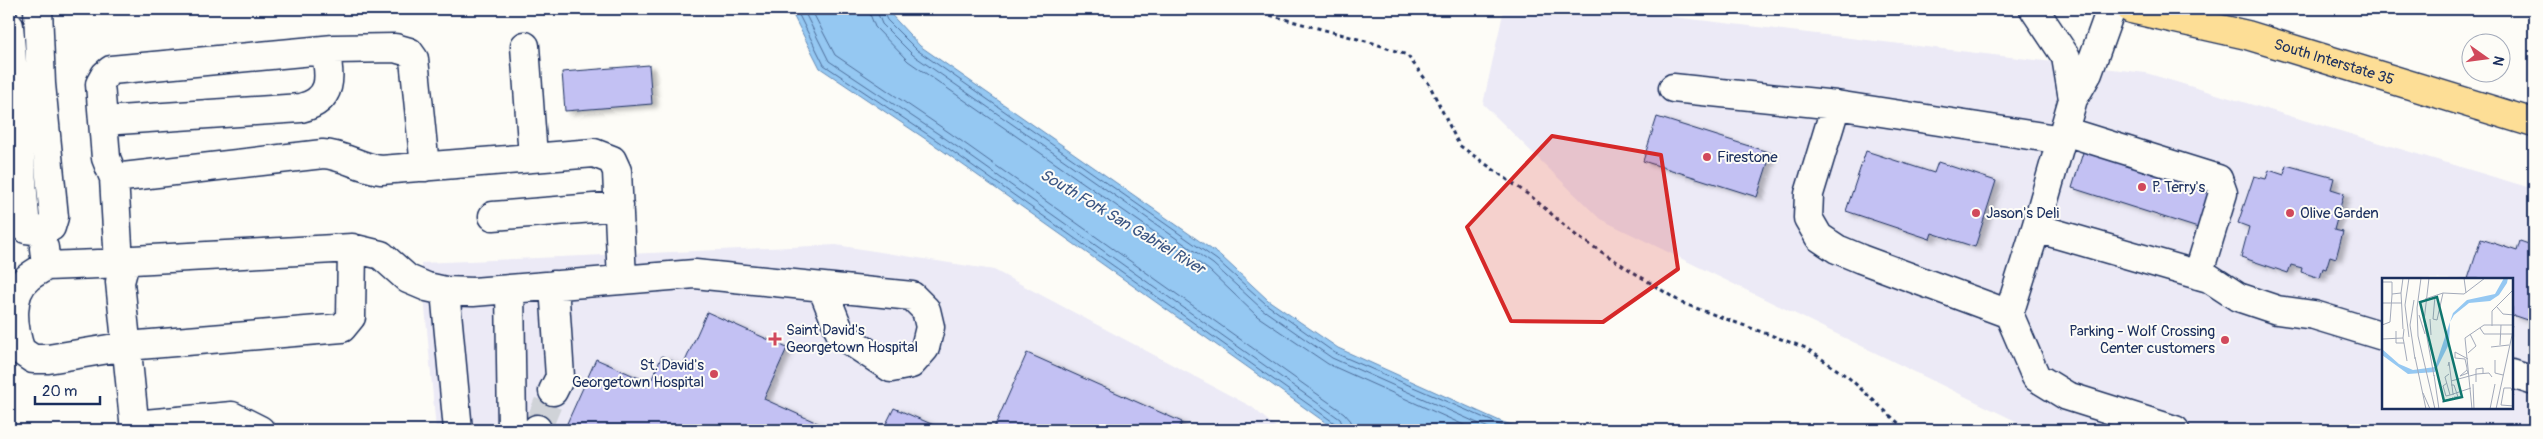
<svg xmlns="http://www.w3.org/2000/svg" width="2543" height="439" font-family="Pangolin,sans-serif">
  <defs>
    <filter id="shadow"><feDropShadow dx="5.5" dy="3" stdDeviation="2.5" flood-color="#0004"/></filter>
  </defs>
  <rect width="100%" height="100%" fill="#fdfcf7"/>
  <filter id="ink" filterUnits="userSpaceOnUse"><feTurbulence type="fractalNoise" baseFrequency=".02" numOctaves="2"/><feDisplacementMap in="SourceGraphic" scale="10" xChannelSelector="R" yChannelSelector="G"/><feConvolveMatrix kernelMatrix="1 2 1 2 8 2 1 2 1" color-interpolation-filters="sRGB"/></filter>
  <g filter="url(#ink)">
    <path fill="#eceaf6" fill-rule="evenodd" d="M1504 9H1606L2146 73 2534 189V430H2034L1600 219 1483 104ZM2383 279H2512V408H2383Z
      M836 245 994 270 1252 407 1279 430H436L421 263Z"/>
    <path fill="#95c8f2" stroke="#648bb7" d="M790 9H886L920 46 1221 256 1268 300 1338 348 1502 422 1529 430H1336L939 148 820 68Z"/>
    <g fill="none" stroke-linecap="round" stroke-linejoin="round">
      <path stroke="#4c6c99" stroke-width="1" d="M796 9 824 65 942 144 1336 424 1338 430
        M803 9 829 61 946 139 1340 419 1345 430
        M811 9 835 55 950 133 1344 413 1351 421 1352 430
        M868 9 875 27 908 61 1209 270 1257 316 1328 364 1475 430
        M876 9 882 24 913 55 1213 264 1262 309 1332 358 1493 430
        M882 9 887 20 917 50 1217 260 1266 304 1335 353 1512 430"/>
    </g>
    <path fill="#c3c1f3" stroke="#1b2f5e" filter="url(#shadow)" d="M649 65 652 104 565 111 562 72Z
      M1657 117 1771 153 1757 197 1643 161Z
      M2085 146 2211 186 2198 228 2072 188Z
      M1866 151 1934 173 1938 162 1996 181 1975 247 1932 233 1930 239 1846 211Z
      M2286 165 2334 178 2331 189 2344 193 2334 230 2343 232 2336 258 2330 256 2326 269 2323 268 2320 278 2301 272 2302 268 2291 265 2288 273 2241 257 2249 227 2238 223 2254 176 2266 179 2269 170 2284 175Z
      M2481 239 2517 251 2520 241 2534 246V310L2530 321 2512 315V279H2468Z
      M707 312 787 348 764 399 833 430H564L596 359 650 383 662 356 683 366Z
      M1027 353 1182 422 1178 430H993Z
      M894 408 936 426 934 430H883Z"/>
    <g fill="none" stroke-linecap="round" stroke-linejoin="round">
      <path stroke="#d0d3d8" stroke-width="28" stroke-dasharray="28 14" stroke-linecap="butt" d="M537 429 553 391"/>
      <defs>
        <path id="minor" d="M2034 9 2066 57 2073 99
          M9 26 26 229 43 231 51 227 54 217 41 84 38 9
          M525 46 533 157
          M1673 88 1836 105 2062 140
          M1836 105 1809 194 1808 218 1819 237 1837 249 1861 259 2009 314
          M103 121 301 108C333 100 331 77 325 50
          M2064 131 2218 179 2223 193 2198 275
          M114 178 106 158 100 84 105 75 111 70 334 49 395 48 409 52 414 59 425 167
          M493 216 619 206
          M2036 228 2073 99 2088 73 2111 9
          M44 248 46 266 125 263
          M119 263 114 178 323 154C344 155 360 168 381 170L594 153 612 160 617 171 622 280
          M46 266C40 270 34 273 29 277 8 293 13 329 21 351L33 359H48L127 346 342 328 351 317 352 248
          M510 289 512 430
          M445 291 458 430
          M2512 374 2534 381
          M553 391 560 377 554 285
          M134 425 232 416 260 430
          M135 430 120 282 125 263 133 260 352 248 381 255 408 279 427 287 445 291 473 292 695 274 912 296 926 310 930 327 925 348 911 364 891 368 841 335 822 287
          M536 430 537 429
          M2175 430 2067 396 2036 377 2009 314 2036 228 2209 278 2238 297 2277 310 2314 315 2383 336"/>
        <g id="major">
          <path id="s1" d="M2131 9 2247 35 2534 123"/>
        </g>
      </defs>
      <use href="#minor" stroke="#1b2f5e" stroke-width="31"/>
      <use href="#major" stroke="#1b2f5e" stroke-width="31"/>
      <path stroke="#1b2f5e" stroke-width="3" stroke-dasharray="4 4" stroke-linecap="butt" d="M1247 9 1373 43 1407 55 1429 84 1459 145 1533 198 1578 237 1682 303 1806 348 1849 378 1906 430"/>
      <use href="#minor" stroke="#fdfcf7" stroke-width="28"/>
      <use href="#major" stroke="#fdde96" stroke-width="28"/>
    </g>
  </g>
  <path fill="#d62828" fill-opacity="0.2" stroke="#d62828" stroke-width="4" stroke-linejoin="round" d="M1552 136 1661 155 1678 269 1603 322 1511 321 1467 227Z"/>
  <g fill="#d1495b" stroke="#fdfcf7" stroke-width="2">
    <circle cx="1707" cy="157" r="5"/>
    <circle cx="2142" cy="187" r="5"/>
    <circle cx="1976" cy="213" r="5"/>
    <circle cx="2290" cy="213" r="5"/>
    <path d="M772.5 331.5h5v5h5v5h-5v5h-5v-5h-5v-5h5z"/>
    <circle cx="2225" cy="340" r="5"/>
    <circle cx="714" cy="374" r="5"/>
  </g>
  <g text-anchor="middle" stroke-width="4" stroke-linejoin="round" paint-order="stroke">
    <g font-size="15" fill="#1b2f5e" stroke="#fdfcf7">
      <text dy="5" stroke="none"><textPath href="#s1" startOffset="210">South Interstate 35</textPath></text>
    </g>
    <g font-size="15" fill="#1b2f5e" stroke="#fdfcf7" text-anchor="start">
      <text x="1717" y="162">Firestone</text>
      <text x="2152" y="192">P. Terry's</text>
      <text x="1986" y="218">Jason's Deli</text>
      <text x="2300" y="218">Olive Garden</text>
      <text x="786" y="335">Saint David's<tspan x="786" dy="17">Georgetown Hospital</tspan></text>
      <text x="2215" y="336" text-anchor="end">Parking - Wolf Crossing<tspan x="2215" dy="17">Center customers</tspan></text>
      <text x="704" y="370" text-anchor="end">St. David's<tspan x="704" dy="17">Georgetown Hospital</tspan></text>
    </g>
    <g font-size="16" font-style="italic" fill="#3a5583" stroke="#fdfcf7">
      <text transform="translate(1123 221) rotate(31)" y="6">South Fork San Gabriel River</text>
    </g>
  </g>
  <g transform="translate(2382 278)">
    <rect width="131" height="131" fill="#fdfcf7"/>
    <path d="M122 0H126L125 5 117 17 108 23 87 25 72 37 68 44 67 66 53 94 26 96 0 77V71L17 86 31 92 53 89 71 35 85 22 113 16Z" fill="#95c8f2"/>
    <path fill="none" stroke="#a3aaba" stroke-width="1" d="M27 0 23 27 27 59M39 0 35 30 36 58 53 131M47 0 42 43 52 98M82 0 84 15M0 4H10V17L8 44 0 47M19 15 21 51M10 16 19 15 21 0M53 18 51 41 55 42 61 15M43 21 61 15 82 16 103 0M32 22 28 47 33 81M0 25H20M115 29 121 36 132 37M37 37 43 56M48 41 49 57M110 48V33L132 11M98 50 102 56H130M14 53V65H22L21 60M0 61 21 60 22 51M22 65 25 83M118 67 119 47M109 69 127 67M86 75 94 68 88 56M33 79 44 131M83 81 73 80V74L86 81M83 81 85 90V92L86 95 78 98 85 92M113 82V95L121 97M66 88 67 84 71 116 89 110M67 96 63 99 68 117 72 116M52 97 57 131M69 103 95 96 107 95 110 99M94 104V91L101 90V95M65 105 61 108 64 118 68 117M91 106 92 131M69 107H72L76 119H72M41 115 48 131M132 117 129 110H122L119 127 132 128M60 124 71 120 60 124M90 131 83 60 102 47H132M108 131 113 106M114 131 132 48"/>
    <path fill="#0f766e" fill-opacity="0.15" stroke="#0f766e" stroke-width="2.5" d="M55 19 80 119 62 123 38 24Z"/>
    <rect width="131" height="131" fill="none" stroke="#1b2f5e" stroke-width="2.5"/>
  </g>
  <rect width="2543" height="439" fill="none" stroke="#fdfcf7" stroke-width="30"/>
  <rect x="15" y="15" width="2513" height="409" fill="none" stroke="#1b2f5e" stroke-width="2" filter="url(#ink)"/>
  <g transform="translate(2486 58) rotate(104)"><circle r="24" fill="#fdfcf7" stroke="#a3aaba"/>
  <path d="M0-4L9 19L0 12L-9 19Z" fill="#d1495b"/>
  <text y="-8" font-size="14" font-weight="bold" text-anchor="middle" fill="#1b2f5e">N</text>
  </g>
  <path d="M35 396v8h65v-8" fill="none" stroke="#1b2f5e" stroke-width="2.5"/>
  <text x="42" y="396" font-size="15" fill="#1b2f5e" stroke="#fdfcf7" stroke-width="4" paint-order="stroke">20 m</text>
</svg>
